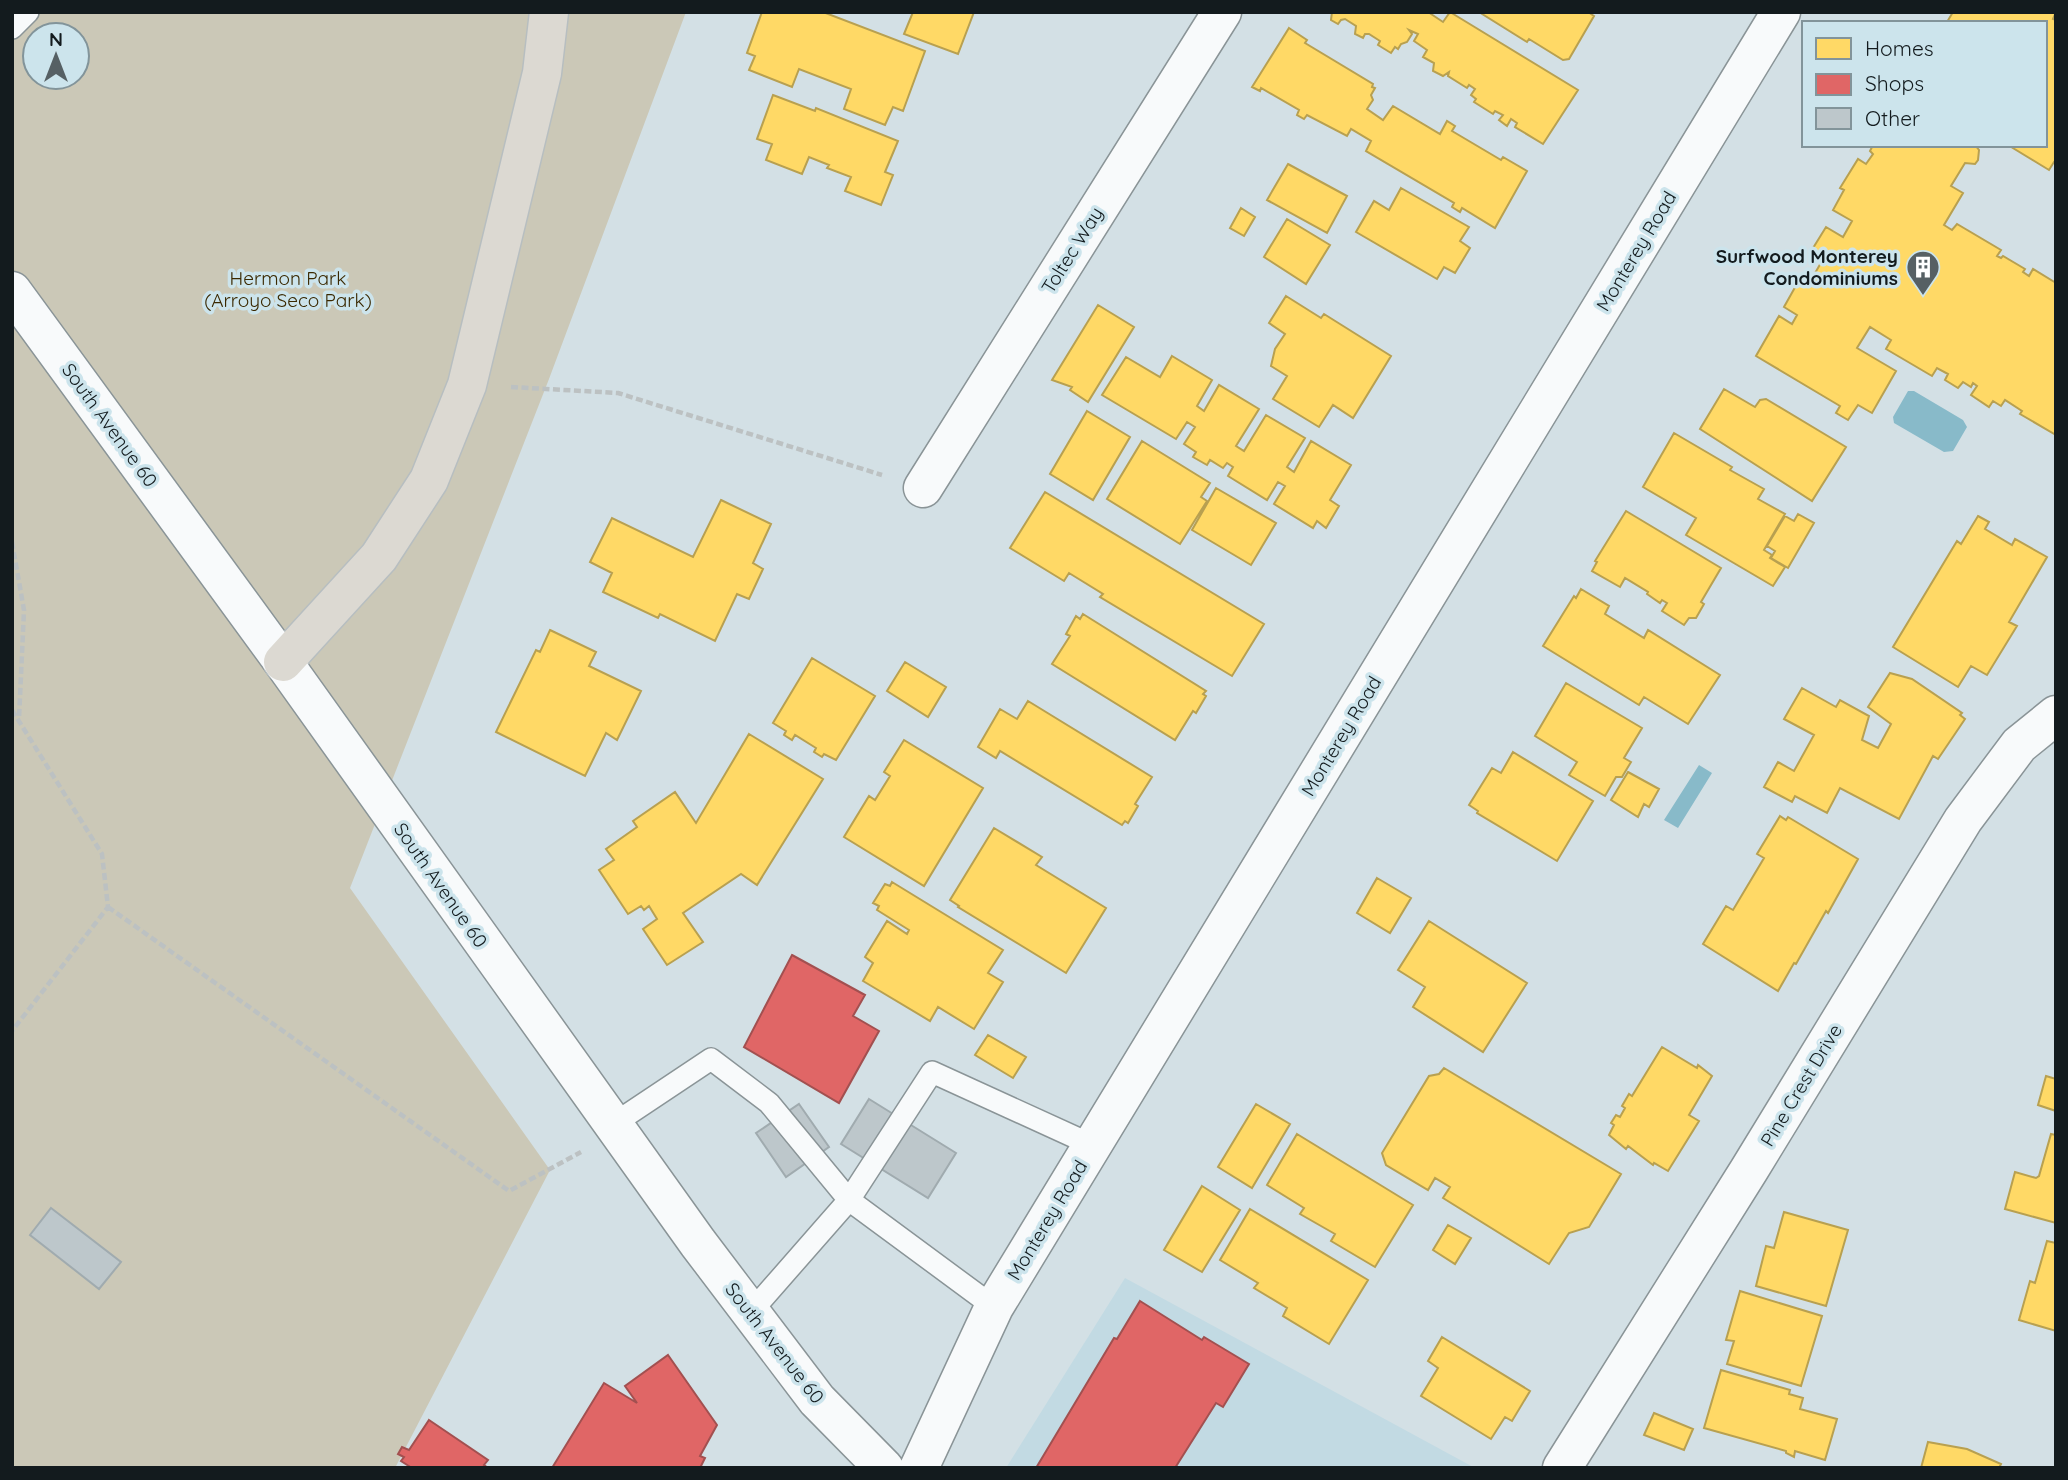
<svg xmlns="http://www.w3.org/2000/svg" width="2068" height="1480" font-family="Quicksand,sans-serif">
  <rect width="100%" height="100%" fill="#d3e0e5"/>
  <path fill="#c2dae3" d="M1125 1278 1475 1468H1006Z"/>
  <path fill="#cbc8b7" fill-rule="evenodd" d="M12 12H686L549 379 350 888 550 1170 395 1468H12ZM35 35H77V77H35Z"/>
  <path fill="#88bac9" d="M1908 391H1914L1963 420 1967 427 1953 451 1944 452 1894 423 1893 417Z
    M1699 765 1712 773 1678 828 1664 820Z"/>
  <path fill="#ffd966" stroke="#b8a050" stroke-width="2" d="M762 12H823L925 51 903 111 893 107 885 125 844 109 851 89 799 69 792 87 749 70 755 56 747 53Z
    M913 12H974L958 54 904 34Z
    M1332 12H1428L1443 22 1450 12 1578 90 1543 144 1515 127 1517 123 1511 119 1507 126 1499 120 1503 115 1495 111 1493 114 1474 102 1476 99 1471 95 1475 89 1469 85 1467 88 1448 76 1449 72 1443 76 1433 71 1434 63 1423 57 1427 50 1414 41 1418 34 1409 30 1412 34 1407 42 1401 44 1398 49 1395 47 1391 53 1378 45 1380 41 1369 34H1365L1363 38 1355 34 1356 26 1345 19 1341 20 1338 24 1331 20Z
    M1479 12H1588L1594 16 1569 59 1563 60 1529 39 1527 42Z
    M1953 12H2056L2053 19 2056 20V163L2054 162 2049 170 2008 145H2045V23H1949L1947 22Z
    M1289 28 1307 40 1305 43 1373 84 1372 87 1375 88 1371 95 1373 100 1367 109 1383 120 1393 106 1440 134 1447 121 1455 126 1452 131 1501 160 1503 157 1527 171 1495 228 1462 208 1460 212 1452 207 1454 203 1366 151 1371 141 1351 129 1347 136 1307 115 1304 119 1297 115 1299 110 1261 88 1260 91 1252 87Z
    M773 95 815 111 816 108 898 141 885 172 893 175 881 205 845 191 851 177 827 168 829 165 809 157 802 174 766 160 772 144 757 139Z
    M1873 145H1975L1979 150 1978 160 1975 164 1965 163 1951 186 1963 193 1944 225 1952 230 1957 224 2001 250 1997 256 2001 258 2003 256 2025 269 2023 272 2029 276 2033 269 2056 283V435L2020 414 2022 411 2005 400 2001 406 1993 401 1989 407 1971 395 1977 386 1973 383 1971 387 1963 382 1958 388 1945 380 1948 374 1937 368 1932 376 1886 349 1891 340 1870 327 1857 348 1896 371 1872 413 1858 405 1848 420 1836 413 1840 406 1756 356 1779 316 1792 324 1797 315 1784 307 1798 282 1807 287 1822 261 1810 253 1826 227 1843 237 1852 221 1833 210 1844 190 1840 188 1858 159 1866 164 1873 154 1870 151Z
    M1288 164 1347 196 1327 233 1267 200Z
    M1401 188 1469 227 1460 241 1470 248 1455 273 1444 267 1437 279 1356 232 1374 201 1389 210Z
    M1241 208 1255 217 1244 236 1230 228Z
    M1287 219 1330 245 1306 284 1264 257Z
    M1286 296 1321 318 1324 314 1391 356 1353 418 1333 405 1319 427 1273 399 1287 376 1271 366 1275 349 1285 334 1269 323Z
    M1098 305 1134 327 1088 402 1070 390 1072 387 1052 380Z
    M1172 356 1212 380 1197 406 1204 411 1219 385 1259 409 1236 446 1244 451 1266 415 1305 438 1287 467 1294 472 1311 441 1351 465 1330 500 1339 506 1326 528 1317 521 1313 528 1274 504 1285 486 1278 482 1267 500 1228 476 1233 467 1227 463 1223 468 1210 460 1207 465 1193 457 1196 452 1184 444 1195 427 1187 422 1176 439 1102 395 1126 357 1160 377Z
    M1724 389 1755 407 1760 400 1766 399 1846 447 1812 501 1700 429Z
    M1087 411 1130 437 1093 500 1050 474Z
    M1674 433 1732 467 1730 470 1764 489 1758 499 1785 514 1764 550 1772 555 1770 558 1785 567 1773 586 1686 535 1696 518 1643 487Z
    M1142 441 1210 483 1201 497 1207 501 1180 544 1107 499Z
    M1216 488 1276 523 1251 565 1192 530Z
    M1045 492 1264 624 1232 676 1100 597 1103 594 1069 573 1064 581 1010 548Z
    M721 500 771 524 753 563 763 569 749 599 737 594 715 641 660 614 658 618 603 592 612 573 590 562 612 518 693 557Z
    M1626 511 1721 568 1701 602 1704 604 1696 618H1689L1684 625 1662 611 1667 603 1662 600 1660 603 1647 594 1648 592 1625 578 1620 587 1592 571 1597 562 1595 561Z
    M1798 514 1814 523 1788 568 1771 558 1775 551 1767 546 1785 516 1794 521Z
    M1978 516 1989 522 1985 529 2012 545 2015 539 2047 557 2009 622 2017 626 1987 675 1971 666 1958 687 1893 647 1957 541 1961 544Z
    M1581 589 1609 606 1605 614 1644 638 1648 630 1720 675 1688 724 1644 697 1639 705 1543 646 1574 596 1576 598Z
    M1083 614 1206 691 1203 694 1206 696 1196 713 1193 711 1175 740 1052 664 1070 636 1066 634 1076 616 1080 619Z
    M550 630 596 652 589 666 641 691 617 740 606 733 585 776 496 732 536 650 540 652Z
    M812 658 875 696 836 760 824 754 822 757 814 752 816 748 795 735 792 740 784 735 786 731 773 723Z
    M905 662 946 687 928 717 887 691Z
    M1890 673 1912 679 1962 713 1960 715 1965 719 1938 759 1933 756 1899 819 1840 788 1827 813 1795 796 1792 802 1764 787 1778 762 1794 771 1814 735 1784 719 1802 688 1836 707 1840 700 1869 716 1862 740 1878 748 1891 724 1868 707Z
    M1566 683 1642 728 1624 758 1631 762 1622 777H1616L1605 796 1569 775 1577 762 1535 736Z
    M1028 701 1152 777 1135 804 1138 806 1128 823 1125 821 1122 825 1000 751 996 758 978 747 1000 709 1017 719Z
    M749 734 823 779 757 885 741 874 683 913 703 942 667 965 643 929 657 919 649 906 644 910 641 906 628 914 599 870 614 860 606 849 637 827 633 821 675 792 696 823Z
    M904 740 983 788 924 886 844 837 869 796 875 800 890 776 884 772Z
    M1513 752 1593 801 1557 861 1477 813 1478 811 1469 805 1492 768 1501 773Z
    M1628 772 1659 789 1649 807 1644 804 1638 817 1611 800Z
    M1780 816 1786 820 1788 817 1858 859 1828 913 1826 911 1796 964 1794 963 1778 991 1703 944 1726 906 1733 910 1764 858 1757 854Z
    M994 828 1042 857 1036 865 1106 908 1066 973 958 907 959 906 950 900Z
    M1377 878 1411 898 1390 933 1357 913Z
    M892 882 1003 950 988 973 1003 982 974 1029 938 1007 930 1021 863 981 873 963 865 957 887 921 907 934 909 930 877 910 879 906 873 903 885 884 890 886Z
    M1429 921 1527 983 1483 1052 1413 1007 1425 987 1398 970Z
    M988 1035 1026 1057 1013 1078 975 1055Z
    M1662 1047 1697 1068 1698 1065 1712 1076 1689 1115 1699 1121 1668 1171 1654 1163 1653 1165 1628 1146 1626 1149 1609 1135 1614 1125 1611 1123 1616 1115 1620 1117 1625 1108 1622 1106 1629 1094 1632 1096Z
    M1444 1068 1621 1174 1589 1227 1569 1233 1549 1264 1443 1198 1450 1187 1435 1178 1428 1190 1386 1165 1382 1153 1429 1076 1439 1074Z
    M2046 1076 2056 1079V1111L2038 1105Z
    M1256 1104 1290 1124 1252 1188 1218 1167Z
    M1297 1134 1413 1205 1375 1267 1331 1241 1335 1234 1300 1214 1304 1208 1267 1185Z
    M2051 1134 2056 1135V1223L2005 1209 2015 1172 2036 1178 2039 1176Z
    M1202 1186 1240 1210 1202 1272 1164 1250Z
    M1250 1209 1368 1280 1329 1344 1283 1316 1287 1308 1254 1288 1258 1283 1220 1260Z
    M1784 1212 1848 1230 1826 1306 1756 1286 1766 1246 1774 1248Z
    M1448 1225 1471 1238 1455 1264 1433 1250Z
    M2047 1241 2056 1243V1331L2019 1320 2030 1281 2035 1283Z
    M1740 1291 1822 1316 1801 1386 1727 1364 1734 1341 1726 1340Z
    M1442 1337 1530 1391 1512 1421 1505 1417 1491 1439 1421 1396 1438 1368 1428 1361Z
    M1721 1370 1790 1390 1789 1394 1803 1398 1800 1409 1837 1419 1825 1460 1795 1451 1794 1457 1786 1453V1451L1704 1428Z
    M1654 1413 1693 1429 1684 1450 1644 1435Z
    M1928 1442 1967 1449 2001 1464 1999 1468H1921Z"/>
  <path fill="#e06666" stroke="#a25050" stroke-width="2" d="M792 955 865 995 853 1016 879 1031 839 1103 744 1047Z
    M1140 1301 1202 1340 1204 1337 1249 1364 1223 1407 1216 1403 1175 1468H1036L1114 1338 1117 1339Z
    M668 1355 717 1425 700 1456 705 1458 700 1468H552L604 1383 637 1403 625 1386Z
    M429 1420 488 1460 484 1465 488 1468H412L401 1461 404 1457 398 1454 402 1447 409 1450Z"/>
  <path fill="#bdc7cb" stroke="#a0abaf" stroke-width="2" d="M869 1099 956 1153 928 1198 841 1144Z
    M799 1104 829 1147 786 1177 756 1133Z
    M51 1208 121 1262 99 1289 30 1235Z"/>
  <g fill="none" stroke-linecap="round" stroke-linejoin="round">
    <defs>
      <path id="lane" d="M12 28 28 12
        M612 1125 711 1059 769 1103 849 1200 750 1313
        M994 1307 849 1200 932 1072 1092 1145"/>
      <path id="street" d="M923 488 1222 12
        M1562 1468 1749 1170 1963 820 2019 745 2056 715"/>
      <path id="secondary" d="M12 291 283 662 698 1243 817 1400 884 1468
        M919 1468 994 1307 1781 12"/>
      <path id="highway" d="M283 662 379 557 429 480 467 385 542 73 549 12"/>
    </defs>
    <use href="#lane" stroke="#8a9497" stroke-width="24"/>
    <use href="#street" stroke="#8a9497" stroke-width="41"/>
    <use href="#secondary" stroke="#8a9497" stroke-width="41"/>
    <use href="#highway" stroke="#b7bec0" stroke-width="41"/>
    <path stroke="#bcc1c2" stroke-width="4.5" stroke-dasharray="7 3.5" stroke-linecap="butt" d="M511 387 618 393 882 475
      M12 542 24 610 19 719
      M12 710 102 854 108 907 12 1031
      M108 907 509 1191 581 1152"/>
    <use href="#lane" stroke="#f8fafb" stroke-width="21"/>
    <use href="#street" stroke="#f8fafb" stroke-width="38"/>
    <use href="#secondary" stroke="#f8fafb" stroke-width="38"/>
    <use href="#highway" stroke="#dcd9d2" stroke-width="38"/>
  </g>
  <defs>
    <symbol id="building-pin" viewBox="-11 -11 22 30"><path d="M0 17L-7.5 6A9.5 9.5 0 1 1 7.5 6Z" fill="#566064" stroke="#cce4ec"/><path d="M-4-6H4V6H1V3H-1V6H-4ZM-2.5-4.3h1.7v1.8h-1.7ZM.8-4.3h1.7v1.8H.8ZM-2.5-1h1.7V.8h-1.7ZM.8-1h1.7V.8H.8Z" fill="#fff"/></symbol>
  </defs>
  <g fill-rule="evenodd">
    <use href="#building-pin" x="1904" y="248" width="38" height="52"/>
  </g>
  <g text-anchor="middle" stroke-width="7" stroke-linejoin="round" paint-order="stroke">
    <g font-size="19" fill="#131b1e" stroke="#cce4ec">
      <text transform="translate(1072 250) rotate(-58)" y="7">Toltec Way</text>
      <text transform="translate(1636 251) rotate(-59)" y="7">Monterey Road</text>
      <text transform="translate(110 425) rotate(54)" y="7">South Avenue 60</text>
      <text transform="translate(1341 736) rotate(-59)" y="7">Monterey Road</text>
      <text transform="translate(441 885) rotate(55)" y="7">South Avenue 60</text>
      <text transform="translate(1801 1085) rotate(-59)" y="7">Pine Crest Drive</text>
      <text transform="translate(1047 1220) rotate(-59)" y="7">Monterey Road</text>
      <text transform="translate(775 1343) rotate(52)" y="7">South Avenue 60</text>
    </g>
    <g font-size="19" font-weight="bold" fill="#131b1e" stroke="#cce4ec" text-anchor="end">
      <text x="1898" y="263">Surfwood Monterey<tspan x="1898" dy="22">Condominiums</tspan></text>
    </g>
    <g font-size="19" fill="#3a2800" stroke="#cce4ec">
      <text x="288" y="285">Hermon Park<tspan x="288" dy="22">(Arroyo Seco Park)</tspan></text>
    </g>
  </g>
  <rect width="2068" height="1480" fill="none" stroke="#131b1e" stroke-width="28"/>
  <rect x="1802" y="21" width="245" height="126" fill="#cce4ec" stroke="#82949a" stroke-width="2"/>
  <rect x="1816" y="38" width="35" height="21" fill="#ffd966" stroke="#82949a" stroke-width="2"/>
  <text x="1865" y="56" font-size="21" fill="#131b1e">Homes</text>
  <rect x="1816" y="74" width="35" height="21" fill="#e06666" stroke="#82949a" stroke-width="2"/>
  <text x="1865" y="91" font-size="21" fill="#131b1e">Shops</text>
  <rect x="1816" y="108" width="35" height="21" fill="#bdc7cb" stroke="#82949a" stroke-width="2"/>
  <text x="1865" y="126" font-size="21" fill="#131b1e">Other</text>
  <g transform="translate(56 56)"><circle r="33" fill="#cce4ec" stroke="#82949a" stroke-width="2"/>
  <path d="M0-5L12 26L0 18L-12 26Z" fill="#566064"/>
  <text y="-10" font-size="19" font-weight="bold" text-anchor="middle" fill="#131b1e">N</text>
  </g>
</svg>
